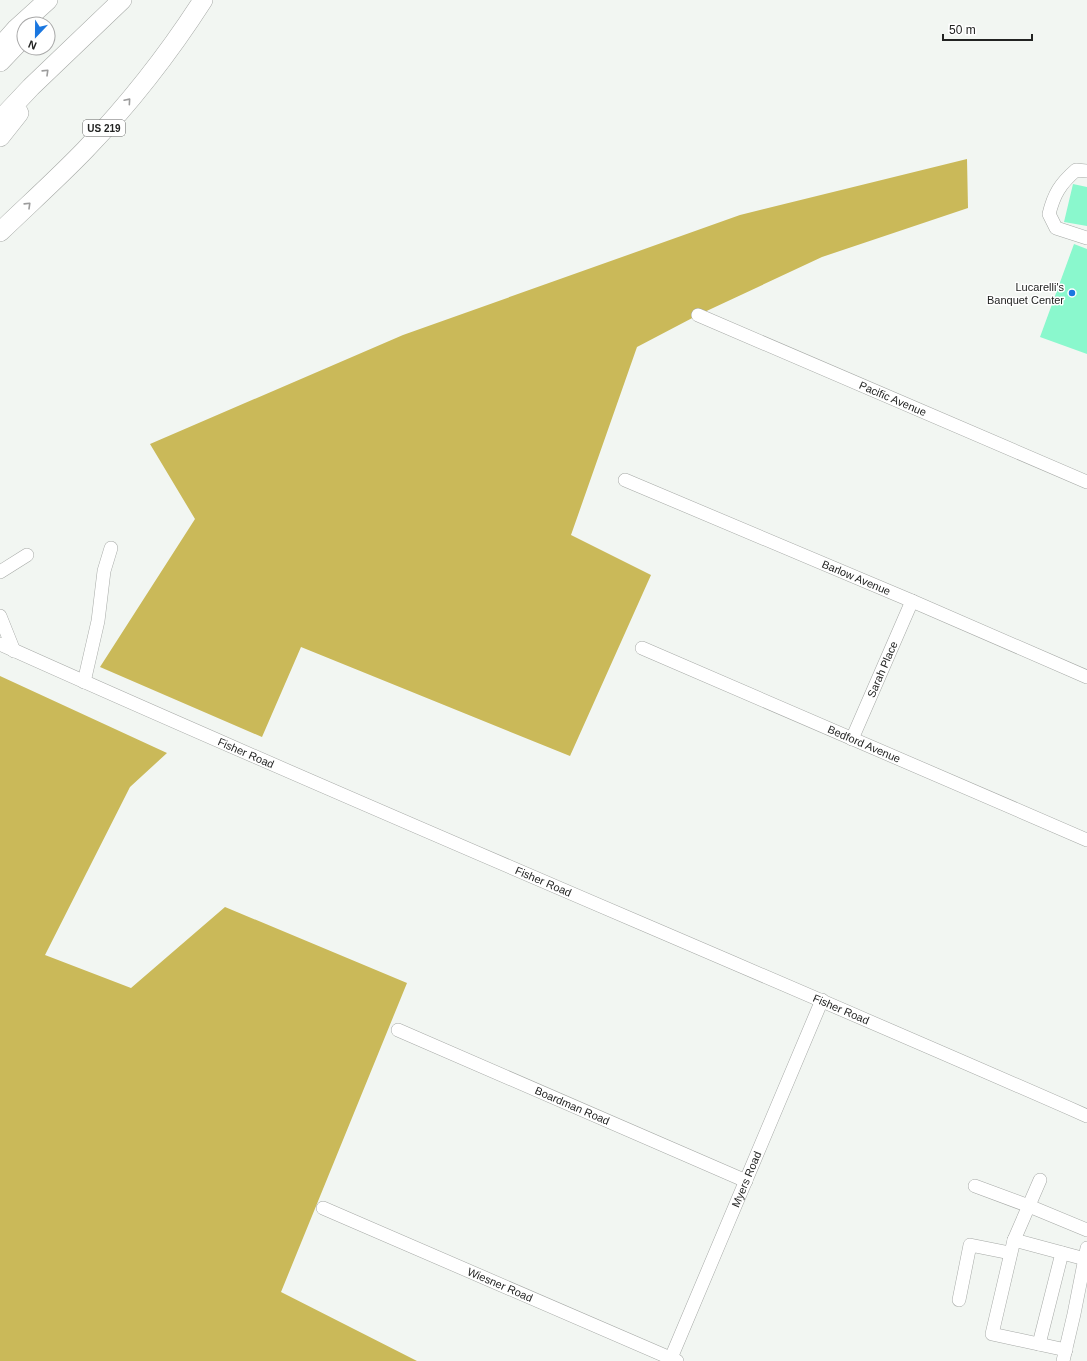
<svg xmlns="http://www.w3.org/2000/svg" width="1087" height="1361" font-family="Helvetica,sans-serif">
  <rect width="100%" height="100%" fill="#f2f6f2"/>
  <path fill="#cab959" d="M967 159 968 208 822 257 698 315 637 347 571 535 651 575 570 756 301 647 262 737 100 667 195 519 150 444 403 335 740 215Z
    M0 676 167 753 130 787 45 955 131 988 225 907 407 983 281 1292 417 1361H0Z"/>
  <path fill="#8af8cd" d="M1073 184 1087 187V226L1064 222Z
    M1074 244 1087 249V354L1040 337Z"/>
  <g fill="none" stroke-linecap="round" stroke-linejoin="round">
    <defs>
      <g id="minor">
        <path d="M1087 171 1076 170C1060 184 1054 194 1049 214L1056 228 1087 238"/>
        <path id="s1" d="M698 315 1087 482"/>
        <path id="s2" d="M625 480 912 601 1087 677"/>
        <path d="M0 572 27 555"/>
        <path d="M0 616 14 651"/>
        <path id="s3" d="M0 644C360 806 725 957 1087 1116"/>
        <path id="s4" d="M642 648 1087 840"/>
        <path d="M84 682 98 621 104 571 111 548"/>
        <path id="s5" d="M852 739 912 601"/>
        <path id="s6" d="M398 1030 746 1181"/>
        <path d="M1040 1180 1014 1240 992 1334 1066 1350"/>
        <path d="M975 1186 1029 1206 1087 1230"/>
        <path id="s7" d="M323 1208 677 1361"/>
        <path d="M1014 1240 1085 1259"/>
        <path d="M959 1300 970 1245 1010 1253"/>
        <path d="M1039 1344 1062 1253"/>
        <path id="s8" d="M671 1358 822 1000"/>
        <path d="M1063 1361 1074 1314 1087 1248"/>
      </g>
      <path id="highway" d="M0 47 16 29 48 0
        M0 62 20 41
        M0 120 31 87 122 0
        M0 137 19 113
        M0 232C28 205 58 178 85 150 129 104 169 53 203 0"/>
    </defs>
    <use href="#minor" stroke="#a6a9a6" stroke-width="14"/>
    <use href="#highway" stroke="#a6a9a6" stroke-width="20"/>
    <use href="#minor" stroke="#fff" stroke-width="13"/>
    <use href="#highway" stroke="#fff" stroke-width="19"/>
  </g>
  <defs><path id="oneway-chevron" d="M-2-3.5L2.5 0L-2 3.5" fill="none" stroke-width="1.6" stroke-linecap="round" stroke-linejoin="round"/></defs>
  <g stroke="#9c9c9c">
    <use href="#oneway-chevron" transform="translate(46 72) rotate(-44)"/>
    <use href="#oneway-chevron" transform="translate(128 101) rotate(-49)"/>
    <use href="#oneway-chevron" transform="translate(28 205) rotate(-44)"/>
  </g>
  <circle fill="#1a77e0" stroke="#fff" stroke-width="1.5" cx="1072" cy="293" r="4"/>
  <g text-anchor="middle" stroke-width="3" stroke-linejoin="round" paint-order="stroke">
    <rect fill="#fff" stroke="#646564" stroke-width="1" x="83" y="120" width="42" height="16" rx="3"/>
    <g font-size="10" font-weight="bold" fill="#222322">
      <text x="104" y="132">US 219</text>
    </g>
    <g font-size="11" fill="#222322" stroke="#fff" text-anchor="end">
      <text x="1064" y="291">Lucarelli's<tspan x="1064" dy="13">Banquet Center</tspan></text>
    </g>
    <g font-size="11" fill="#222322" stroke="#fff">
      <text dy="4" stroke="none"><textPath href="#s1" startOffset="212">Pacific Avenue</textPath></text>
      <text dy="4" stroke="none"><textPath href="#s2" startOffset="251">Barlow Avenue</textPath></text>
      <text dy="4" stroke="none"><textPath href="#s5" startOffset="76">Sarah Place</textPath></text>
      <text dy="4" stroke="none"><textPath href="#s4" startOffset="242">Bedford Avenue</textPath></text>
      <text dy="4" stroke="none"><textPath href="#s3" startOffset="269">Fisher Road</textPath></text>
      <text dy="4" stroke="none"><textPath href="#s3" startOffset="593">Fisher Road</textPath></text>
      <text dy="4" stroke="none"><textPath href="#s3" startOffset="917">Fisher Road</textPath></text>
      <text dy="4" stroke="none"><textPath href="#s6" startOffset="190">Boardman Road</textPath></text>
      <text dy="4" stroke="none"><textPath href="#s8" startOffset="194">Myers Road</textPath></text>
      <text dy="4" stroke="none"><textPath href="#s7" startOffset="193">Wiesner Road</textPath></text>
    </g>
  </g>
  <g transform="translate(36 36) rotate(202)"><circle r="19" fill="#ffffff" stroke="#a7a7a7"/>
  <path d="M0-3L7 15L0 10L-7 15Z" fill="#1a77e0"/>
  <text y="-6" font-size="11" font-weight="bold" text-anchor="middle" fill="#222322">N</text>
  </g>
  <path d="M943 34v6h89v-6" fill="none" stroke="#222322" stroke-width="2"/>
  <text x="949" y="34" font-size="12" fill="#222322" stroke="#ffffff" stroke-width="3" paint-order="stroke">50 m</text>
</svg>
